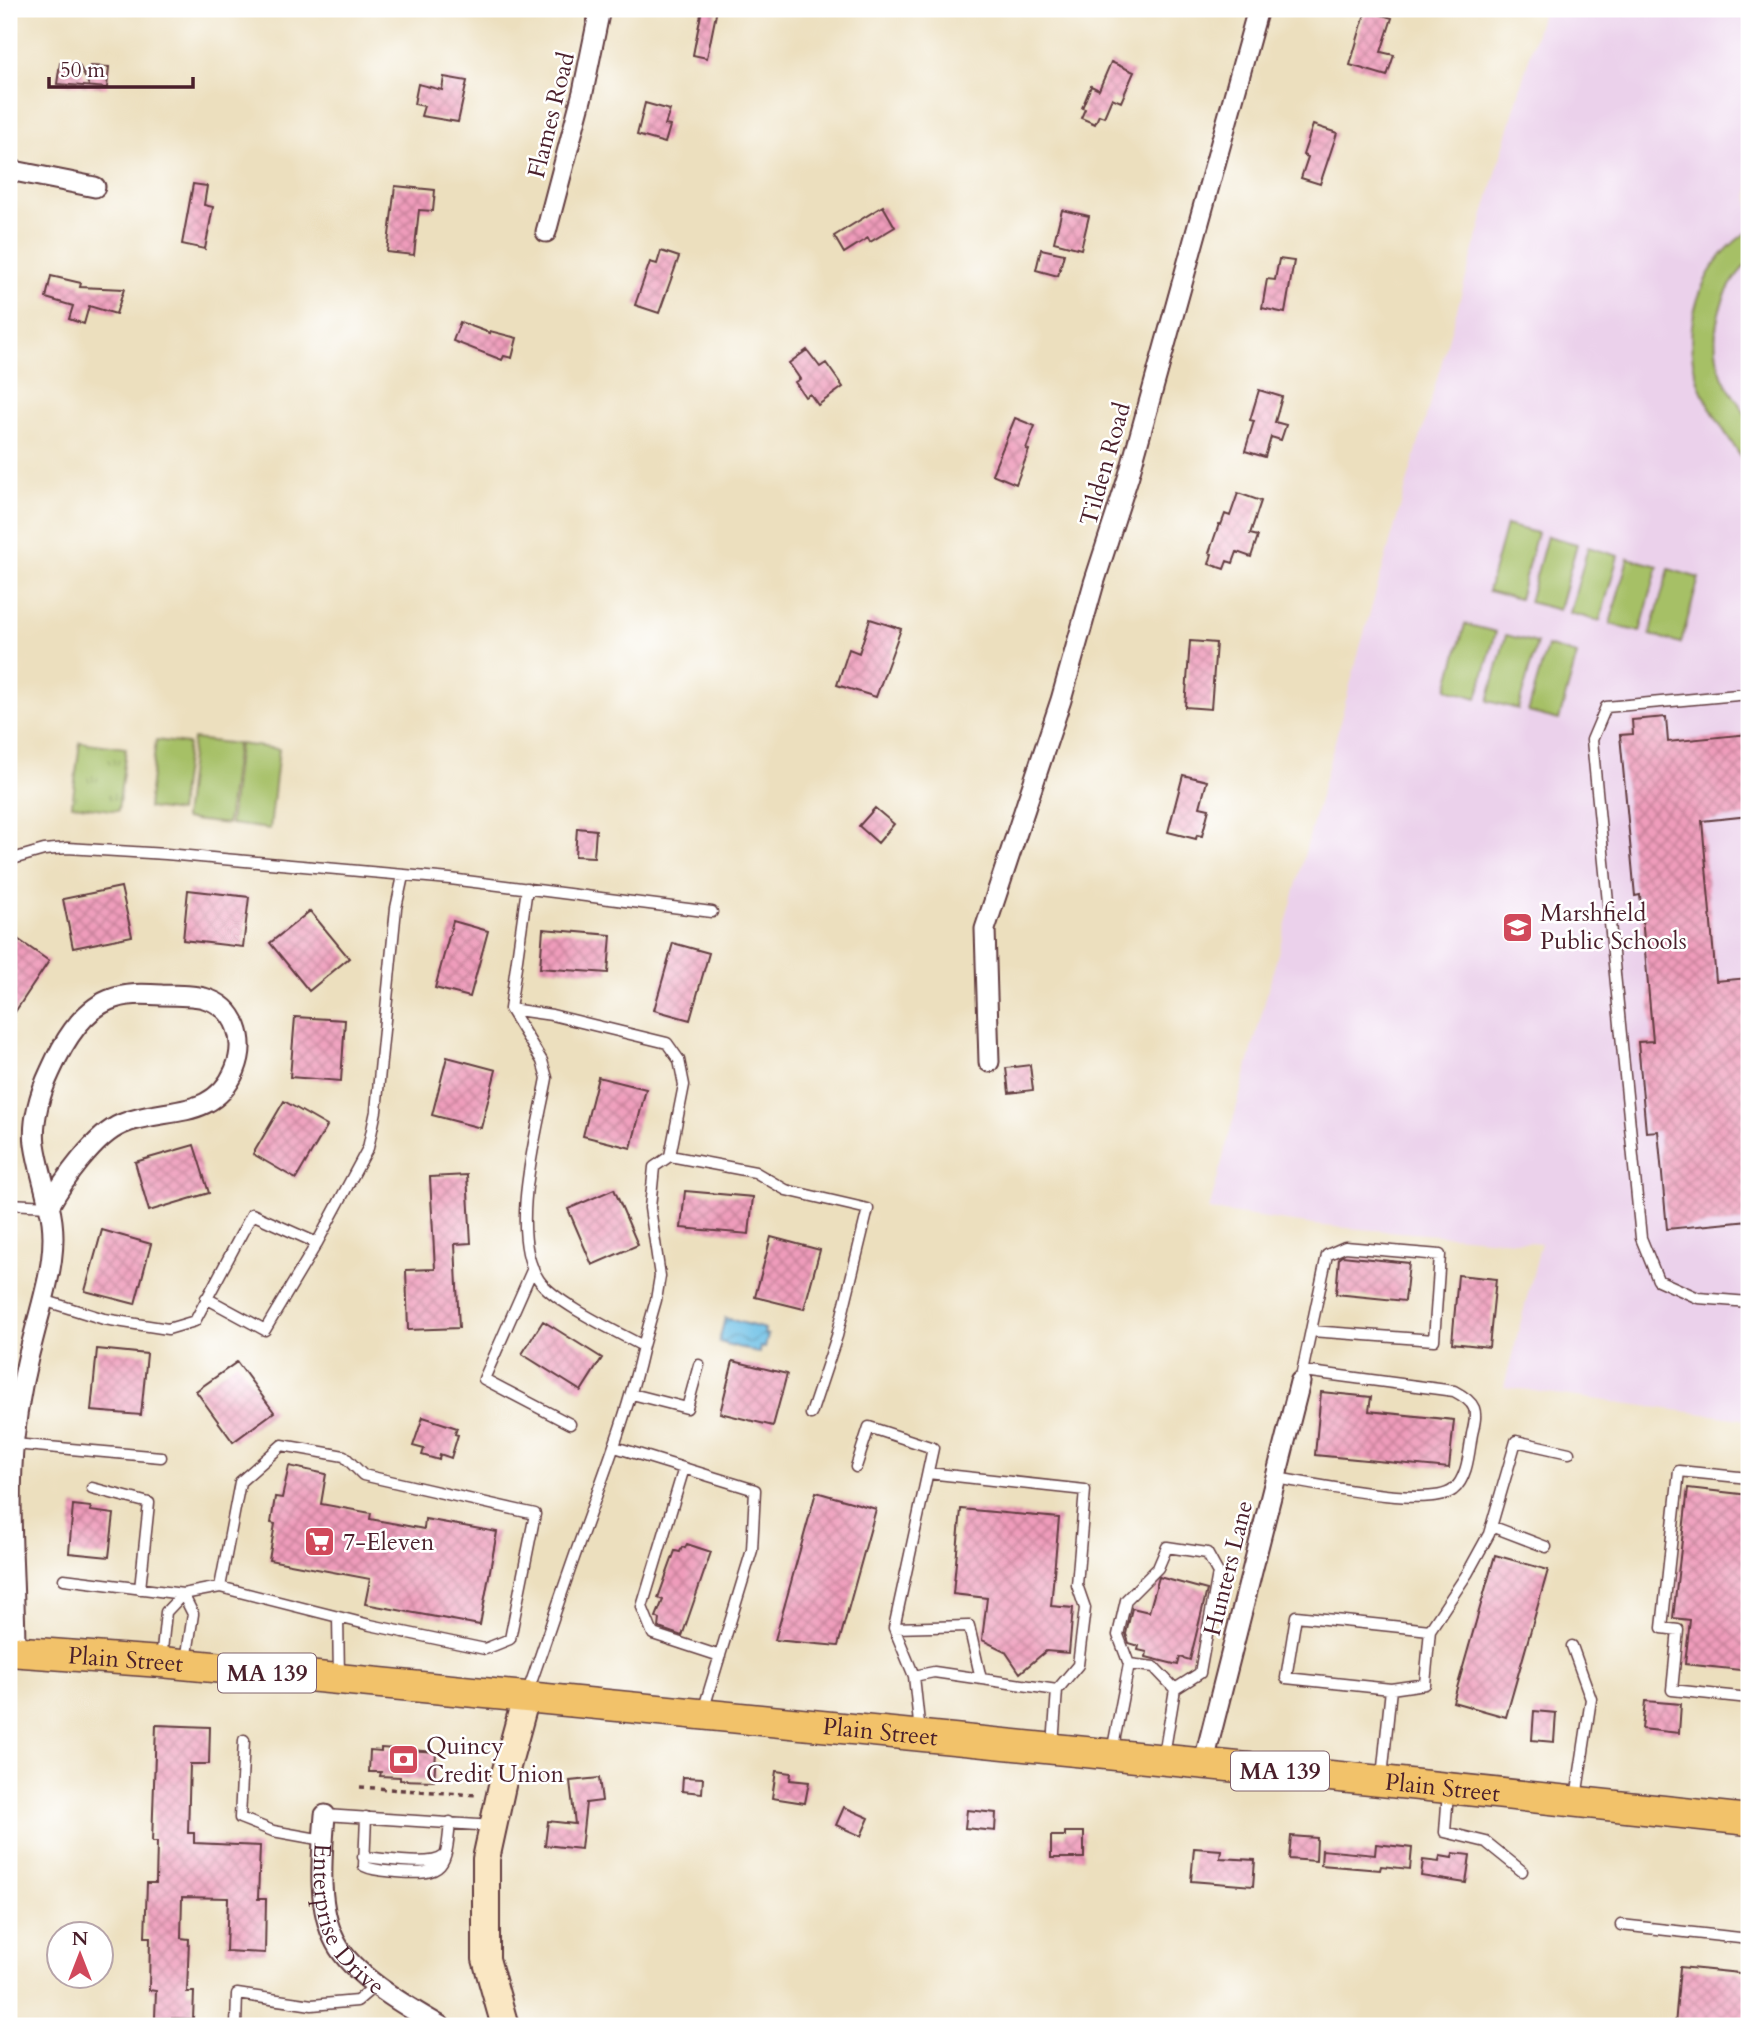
<svg xmlns="http://www.w3.org/2000/svg" width="1758" height="2035" font-family="Cardo,serif">
  <defs>
    <pattern id="park-tufts" width="24" height="20" patternUnits="userSpaceOnUse" patternTransform="scale(1.75)"><rect width="24" height="20" fill="#a6c066"/><path d="M3 7l-1-3M5 7V3M7 7l1-3M15 17l-1-3M17 17v-4M19 17l1-3" fill="none" stroke="#899b54"/></pattern>
    <pattern id="water-waves" width="16" height="10" patternUnits="userSpaceOnUse" patternTransform="scale(1.75)"><rect width="16" height="10" fill="#68bee5"/><path d="M0 5q4-4 8 0t8 0" fill="none" stroke="#589aba"/></pattern>
    <pattern id="building-cross-hatch" width="8" height="8" patternUnits="userSpaceOnUse" patternTransform="scale(1.75)"><rect width="8" height="8" fill="#ef9cbb"/><path d="M0 0l8 8M0 8l8-8" fill="none" stroke="#c47f98"/></pattern>
  </defs>
  <rect width="100%" height="100%" fill="#fff"/>
  <filter id="ink" filterUnits="userSpaceOnUse"><feTurbulence type="fractalNoise" baseFrequency=".0143" numOctaves="2"/><feDisplacementMap in="SourceGraphic" scale="14" xChannelSelector="R" yChannelSelector="G"/><feConvolveMatrix kernelMatrix="1 2 1 2 8 2 1 2 1" color-interpolation-filters="sRGB"/></filter>
  <filter id="wash" filterUnits="userSpaceOnUse"><feTurbulence type="fractalNoise" baseFrequency=".00686" numOctaves="4" result="noise"/><feDisplacementMap in="SourceGraphic" scale="28" xChannelSelector="R" yChannelSelector="G"/><feGaussianBlur stdDeviation="1.57" result="paint"/><feColorMatrix in="noise" values="0 0 0 0 0 0 0 0 0 0 0 0 0 0 0 0 0 1.4 0 .05"/><feComposite in="paint" operator="in"/></filter>
  <g filter="url(#wash)">
    <rect width="100%" height="100%" fill="#ecdfbe"/>
    <path fill="#ebd1eb" d="M1543 9H1749V1420L1504 1387 1541 1243 1322 1226 1209 1210 1361 644Z"/>
    <path fill="url(#park-tufts)" stroke="#787048" stroke-width="2" d="M80 742 126 748 118 811 72 805Z"/>
    <path fill="#a6c066" stroke="#787048" stroke-width="2" d="M1749 231V262C1719 291 1707 335 1722 375 1728 392 1743 405 1749 422 1753 435 1749 456 1749 470 1733 443 1712 416 1700 387 1678 330 1699 264 1749 231Z
      M1506 525 1537 533 1519 599 1488 591Z
      M1547 536 1577 544 1559 610 1529 602Z
      M1588 547 1618 556 1600 621 1570 613Z
      M1628 558 1658 566 1640 632 1610 624Z
      M1669 569 1699 578 1681 643 1650 635Z
      M1465 624 1496 632 1477 698 1447 689Z
      M1506 635 1537 643 1518 709 1488 701Z
      M1547 646 1577 655 1559 720 1528 712Z
      M193 739 237 744 227 824 184 819Z
      M156 740 188 744 179 812 148 808Z
      M239 744 279 749 270 829 230 824Z"/>
    <path fill="url(#water-waves)" stroke="#596e88" stroke-width="2" d="M725 1318 765 1329 764 1334 768 1335 765 1348 760 1347 759 1353 719 1342Z"/>
    <g id="blocks">
      <path fill="url(#building-cross-hatch)" d="M702 9H717L707 58 693 55Z
        M1366 10 1392 18 1381 52 1394 55 1387 76 1350 65Z
        M1111 62 1134 72 1121 102 1112 98 1104 117 1099 115 1095 124 1081 118 1085 109 1082 108 1091 86 1099 90Z
        M60 63 79 65 88 83 90 66 109 67 107 88 57 84Z
        M444 77 467 81 458 122 421 116 424 106 414 104 418 84 442 90Z
        M645 103 670 110 665 125 670 126 665 143 637 135Z
        M1313 125 1337 133 1320 184 1301 178 1308 157 1303 155Z
        M193 184 207 186 204 205 213 207 205 249 182 244Z
        M395 186 435 190 433 211 419 210 414 255 387 252Z
        M883 206 895 227 870 242 868 238 844 253 834 236Z
        M1062 210 1089 216 1081 249 1054 242Z
        M1041 249 1064 254 1058 276 1036 270Z
        M661 251 679 257 659 313 635 305 650 262 657 264Z
        M1279 259 1294 261 1285 313 1262 308 1267 279 1275 280Z
        M51 276 81 283 80 287 124 289 116 314 89 306 84 324 69 319 73 306 46 298Z
        M460 322 490 333V331L517 338 512 358 504 356 502 360 453 341Z
        M807 350 820 367 826 363 843 387 818 405 810 394 805 397 795 382 800 379 789 363Z
        M1259 390 1282 397 1275 422 1286 425 1281 440 1271 437 1265 457 1245 451 1254 421 1250 420Z
        M1015 418 1035 426 1026 449 1029 450 1016 484 992 474Z
        M1238 493 1261 501 1250 534 1258 536 1251 557 1237 552 1233 563 1227 561 1224 569 1209 564 1212 554 1209 553 1219 524 1221 525 1225 514 1230 516Z
        M870 619 901 629 876 697 837 685 849 649 859 653Z
        M1190 641 1216 643 1211 709 1185 707Z
        M1666 717 1668 742 1749 734V816L1702 821 1716 981 1749 978V1221L1667 1229 1658 1131 1646 1132 1638 1042 1653 1041 1640 895 1635 896 1620 735 1633 734 1632 720Z
        M1183 775 1207 781 1200 807 1209 809 1202 836 1197 835 1196 839 1168 832Z
        M875 808 894 824 878 843 859 826Z
        M577 828 596 830 594 857 575 856Z
        M121 887 132 936 73 948 63 899Z
        M188 890 249 897 243 947 183 940Z
        M310 911 349 958 309 991 270 943Z
        M453 921 488 931 470 997 435 988Z
        M543 929 611 935 608 973 540 968Z
        M9 933 49 961 9 1021Z
        M673 943 709 953 690 1020 654 1010Z
        M295 1017 345 1020 341 1081 290 1077Z
        M447 1057 496 1070 481 1128 432 1115Z
        M1030 1065 1033 1090 1009 1093 1006 1068Z
        M598 1077 646 1089 631 1148 583 1136Z
        M284 1101 327 1126 296 1179 253 1154Z
        M194 1145 209 1193 149 1211 135 1162Z
        M467 1175 471 1243 455 1244 459 1328 408 1330 406 1270 435 1269 430 1177Z
        M614 1189 638 1245 592 1265 568 1209Z
        M685 1191 753 1197 749 1234 681 1228Z
        M102 1230 151 1244 135 1304 85 1291Z
        M771 1237 820 1250 804 1309 755 1297Z
        M1342 1256 1409 1263 1405 1301 1336 1294 1339 1258Z
        M1458 1275 1496 1279 1489 1347 1452 1343Z
        M543 1321 602 1358 581 1391 522 1354Z
        M97 1349 147 1354 141 1415 91 1411Z
        M733 1361 787 1374 773 1426 720 1413Z
        M237 1362 274 1412 233 1442 196 1391Z
        M1321 1392 1371 1397 1369 1411 1454 1420 1449 1468 1315 1455Z
        M423 1417 457 1428 455 1434 458 1435 451 1458 440 1454 439 1460 422 1455 424 1449 413 1446Z
        M289 1466 326 1474 321 1504 371 1513 370 1519 424 1529 425 1519 497 1532 480 1625 365 1604 370 1579 269 1560 275 1524 271 1523 275 1497 282 1498Z
        M1688 1488 1749 1495V1671L1685 1664 1690 1620 1673 1618Z
        M816 1492 876 1509 838 1646 775 1640Z
        M73 1505 91 1507 90 1511 114 1514 109 1557 69 1553Z
        M961 1509 1059 1518 1051 1606 1073 1608 1069 1653 1046 1651 1020 1673 1005 1651 982 1640 987 1598 953 1594Z
        M687 1544 711 1552 682 1636 659 1628 660 1619 656 1617 663 1600 658 1598 675 1551 680 1552 682 1547 685 1548Z
        M1495 1555 1548 1570 1506 1717 1453 1702Z
        M1159 1577 1207 1590 1190 1660 1180 1657 1178 1665 1146 1657 1147 1652 1138 1650 1139 1646 1129 1643 1126 1634 1132 1608 1149 1612Z
        M1645 1701 1681 1704 1679 1733 1642 1729Z
        M1534 1711 1556 1713 1554 1742 1532 1740Z
        M156 1725 210 1727 209 1764H190L188 1833H194V1843L260 1846 258 1899H266L265 1953 226 1951 228 1898 182 1897 181 1938 189 1939 187 1992H194L193 2019 155 2018 156 1991 149 1990 150 1937H145L147 1883H156L157 1842H152Z
        M381 1748 436 1752 434 1781 400 1780V1777L380 1776 381 1772H369L370 1750 381 1751Z
        M776 1771 791 1773 790 1780 809 1782 805 1803 772 1798Z
        M683 1777 703 1778 702 1793 682 1791Z
        M599 1778 602 1801 586 1803 581 1849 545 1845 548 1821 575 1824 570 1781Z
        M844 1807 869 1818 861 1836 836 1825Z
        M967 1810 996 1813 995 1831 965 1828Z
        M1065 1832H1084V1858H1051V1836H1065Z
        M1291 1836 1317 1838 1316 1861 1289 1859Z
        M1376 1844 1412 1848 1410 1869 1381 1866 1380 1870 1321 1865 1322 1850 1375 1855Z
        M1194 1848 1221 1850 1220 1858 1255 1860 1253 1886 1191 1881Z
        M1453 1853 1470 1855 1466 1883 1421 1876 1423 1860 1439 1862 1440 1856 1452 1858Z
        M1680 1967 1749 1974V2026H1675Z"/>
    </g>
  </g>
  <g filter="url(#ink)">
    <use href="#blocks" fill-opacity="0" stroke="#623c41" stroke-width="2"/>
    <g fill="none" stroke-linecap="round" stroke-linejoin="round">
      <defs>
        <path id="lane" d="M1749 694 1606 707 1592 740 1641 1238 1658 1280 1698 1298 1749 1302
          M9 860 44 850 67 848 166 854 450 879 712 912
          M527 888 510 1009 552 1015 667 1043 679 1060 684 1085 670 1156 654 1167 650 1208 660 1276 656 1300 643 1346
          M510 1009 542 1061 547 1078C538 1129 507 1234 539 1280 554 1302 617 1332 643 1346 628 1414 603 1476 580 1541 562 1591 545 1643 527 1694
          M670 1156 755 1172 786 1190 868 1209 837 1336 811 1414
          M9 1204 49 1206
          M533 1268 484 1379 570 1424
          M206 1298 265 1330 317 1243 368 1148 376 1111 396 908 403 876
          M43 1300 104 1319 168 1329 195 1321 252 1214 317 1243
          M1300 1382 1327 1255 1345 1247 1440 1255 1434 1340 1311 1331
          M632 1394 687 1408 699 1365
          M14 1444 161 1457
          M615 1447 755 1490 752 1550 703 1711
          M856 1467 869 1427 933 1448 894 1628 914 1676 920 1733
          M684 1468 642 1607 653 1634 720 1656
          M928 1473 1085 1490 1077 1585 1085 1608 1078 1665 1057 1690 1053 1745
          M1276 1478C1310 1483 1428 1509 1453 1490 1468 1478 1469 1451 1472 1434 1478 1410 1477 1403 1454 1391L1303 1371
          M1749 1478 1679 1471 1662 1628 1678 1630 1672 1690 1749 1698
          M92 1488 149 1503 140 1589
          M1491 1526 1546 1547
          M64 1579 183 1594 220 1587 370 1625 485 1649 510 1639 535 1514 363 1475 344 1456 282 1445 240 1482 220 1587
          M183 1594 193 1614 186 1661
          M338 1617 339 1676
          M894 1628 969 1626 981 1679
          M1430 1630 1467 1574 1489 1534 1516 1441 1569 1453
          M1572 1646 1591 1699 1576 1798
          M161 1660 166 1612 183 1594
          M1129 1664 1154 1667 1175 1689
          M914 1676 934 1672 1057 1690
          M244 1740 240 1818 273 1831 323 1840
          M1112 1752 1129 1664 1118 1635 1126 1600 1158 1568 1167 1547 1207 1553 1218 1573 1200 1673 1175 1689 1164 1755
          M1382 1777 1391 1689 1286 1678 1296 1616 1430 1630 1425 1684 1391 1689
          M1448 1792 1445 1832 1486 1842 1522 1871
          M325 1815 493 1826
          M366 1817 364 1866C374 1871 386 1871 397 1872 445 1876 446 1867 450 1822
          M363 1857C382 1858 431 1868 444 1856
          M1621 1925 1749 1939
          M236 2026 237 1994 312 2005 357 2001 377 1984"/>
        <g id="street">
          <path d="M9 170 95 187"/>
          <path d="M546 232 583 92 600 9"/>
          <path d="M989 1062 985 929 1061 700 1094 583 1129 475 1258 9"/>
          <path d="M15 1652C15 1581 7 1509 14 1438 18 1401 26 1363 36 1327 46 1288 60 1247 49 1206 63 1181 95 1135 122 1124 165 1106 213 1122 235 1070 247 1041 237 1007 204 998 191 995 175 995 162 995 144 994 126 993 109 1000 80 1012 62 1045 50 1072 40 1093 32 1121 35 1144 38 1165 45 1186 49 1206"/>
          <path d="M1203 1765 1300 1382"/>
          <path id="s1" d="M325 1815C322 1855 316 1906 336 1943 354 1977 408 2007 440 2026"/>
        </g>
        <path id="secondary" d="M505 2026 486 1959V1859L503 1781 526 1697"/>
        <g id="primary">
          <path id="s2" d="M9 1651 161 1662 526 1697 1381 1781 1749 1820"/>
        </g>
      </defs>
      <use href="#lane" stroke="#623c41" stroke-width="13"/>
      <use href="#street" stroke="#623c41" stroke-width="23"/>
      <use href="#secondary" stroke="#623c41" stroke-width="30"/>
      <use href="#primary" stroke="#623c41" stroke-width="33"/>
      <path stroke="#623c41" stroke-width="3.5" stroke-dasharray="5 5" stroke-linecap="butt" d="M360 1787 477 1795"/>
      <use href="#lane" stroke="#fff" stroke-width="10"/>
      <use href="#street" stroke="#fff" stroke-width="19"/>
      <use href="#secondary" stroke="#fae7c3" stroke-width="26"/>
      <use href="#primary" stroke="#f2c26a" stroke-width="30"/>
    </g>
  </g>
  <defs>
    <symbol id="school-square" viewBox="-11 -11 22 22"><rect x="-9" y="-9" width="18" height="18" rx="4" fill="#d1495b" stroke="#fff"/><path d="M0-5L7-2L0 1L-7-2ZM-4 1L0 2.5L4 1V4Q0 6-4 4Z" fill="#fff"/></symbol>
    <symbol id="supermarket-square" viewBox="-11 -11 22 22"><rect x="-9" y="-9" width="18" height="18" rx="4" fill="#d1495b" stroke="#fff"/><path d="M-6-5.5h2.5l.6 2H6L4.5 2H-2.5L-4.4-4H-6ZM-1.5 3.2a1.3 1.3 0 1 0 .1 0ZM3 3.2a1.3 1.3 0 1 0 .1 0Z" fill="#fff"/></symbol>
    <symbol id="bank-square" viewBox="-11 -11 22 22"><rect x="-9" y="-9" width="18" height="18" rx="4" fill="#d1495b" stroke="#fff"/><path d="M-6-4H6V4H-6ZM0-2.3a2.3 2.3 0 1 0 0 4.6a2.3 2.3 0 1 0 0-4.6Z" fill="#fff"/></symbol>
  </defs>
  <g fill-rule="evenodd">
    <use href="#school-square" x="1500" y="910" width="35" height="35"/>
    <use href="#supermarket-square" x="302" y="1524" width="35" height="35"/>
    <use href="#bank-square" x="386" y="1742" width="35" height="35"/>
  </g>
  <g text-anchor="middle" stroke-width="5" stroke-linejoin="round" paint-order="stroke">
    <g fill="#fff" stroke="#80626b" stroke-width="2">
      <rect x="218" y="1653.5" width="98" height="39" rx="5"/>
      <rect x="1231" y="1751.5" width="98" height="39" rx="5"/>
    </g>
    <g font-size="23" font-weight="bold" fill="#4a1f2b">
      <text x="267" y="1681">MA 139</text>
      <text x="1280" y="1779">MA 139</text>
    </g>
    <g font-size="24" fill="#4a1f2b" stroke="#fff">
      <text transform="translate(551 115) rotate(-76)" y="8">Flames Road</text>
      <text transform="translate(1105 464) rotate(-74)" y="8">Tilden Road</text>
      <text transform="translate(1228 1568) rotate(-76)" y="8">Hunters Lane</text>
      <text dy="8" stroke="none"><textPath href="#s2" startOffset="117">Plain Street</textPath></text>
      <text dy="8" stroke="none"><textPath href="#s2" startOffset="875">Plain Street</textPath></text>
      <text dy="8" stroke="none"><textPath href="#s2" startOffset="1440">Plain Street</textPath></text>
      <text dy="8" stroke="none"><textPath href="#s1" startOffset="112">Enterprise Drive</textPath></text>
    </g>
    <g font-size="24" fill="#4a1f2b" stroke="#fff" text-anchor="start">
      <text x="1540" y="921">Marshfield<tspan x="1540" dy="28">Public Schools</tspan></text>
      <text x="343" y="1550">7-Eleven</text>
      <text x="426" y="1754">Quincy<tspan x="426" dy="28">Credit Union</tspan></text>
    </g>
  </g>
  <rect width="1758" height="2035" fill="none" stroke="#fff" stroke-width="35"/>
  <g transform="translate(80 1955)"><circle r="33" fill="#ffffff" stroke="#b7a5aa" stroke-width="2"/>
  <path d="M0-5L12 26L0 18L-12 26Z" fill="#d1495b"/>
  <text y="-10" font-size="19" font-weight="bold" text-anchor="middle" fill="#4a1f2b">N</text>
  </g>
  <path d="M49 77v10h144v-10" fill="none" stroke="#4a1f2b" stroke-width="3.5"/>
  <text x="60" y="77" font-size="21" fill="#4a1f2b" stroke="#ffffff" stroke-width="5" paint-order="stroke">50 m</text>
</svg>
